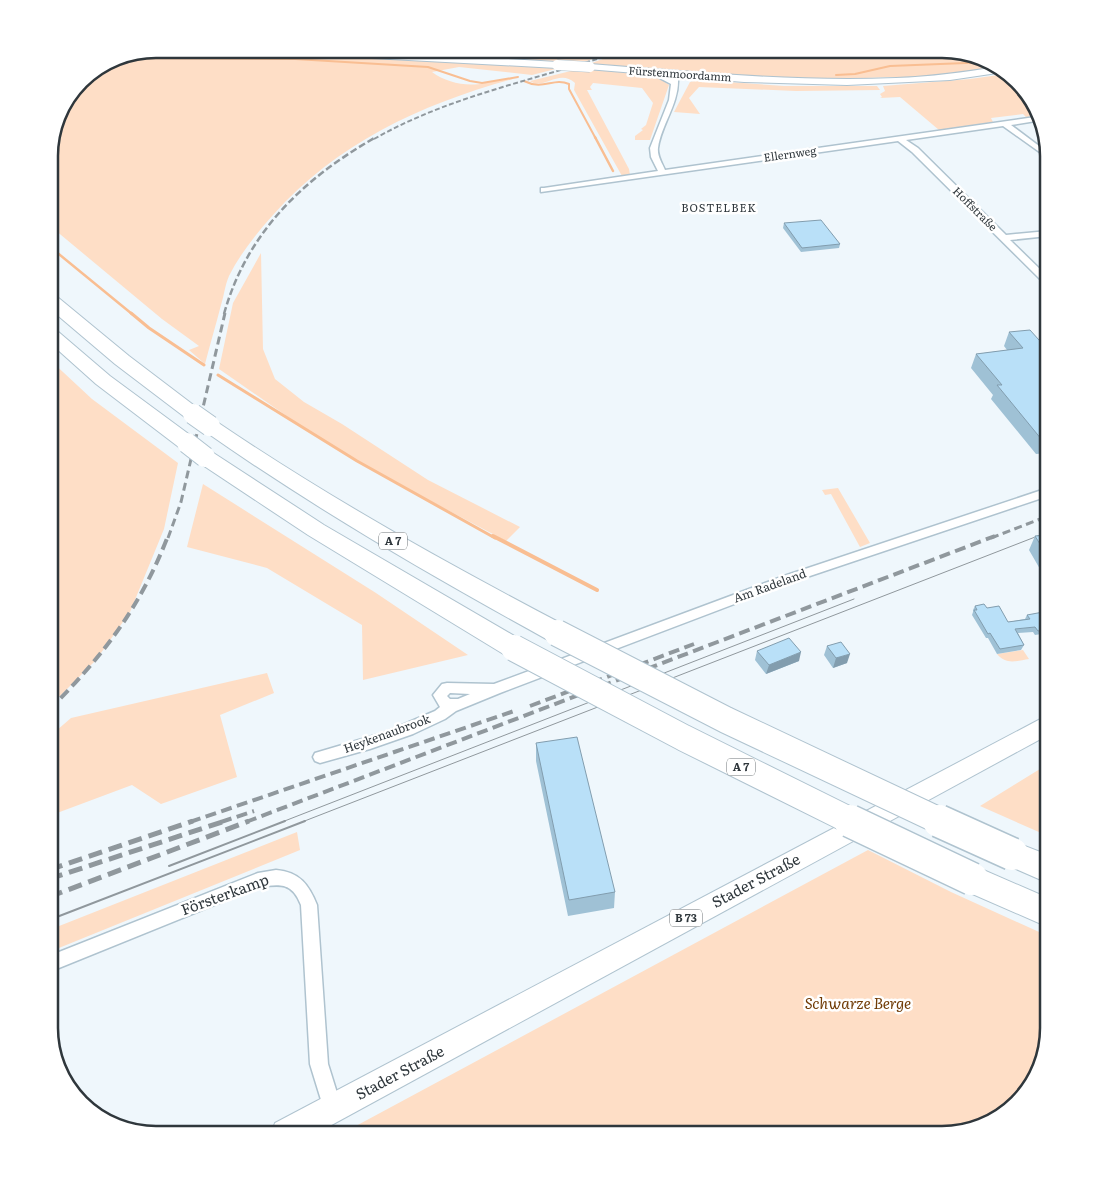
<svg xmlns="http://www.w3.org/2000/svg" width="1097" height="1183" font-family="Literata,serif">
  <rect width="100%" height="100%" fill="#eff7fc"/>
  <path fill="#fedec6" d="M280 49H621L587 61 532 75 459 67 432 72C447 83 467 87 485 83 495 81 503 78 513 79 422 104 337 143 273 215 256 234 240 254 229 276 225 285 224 296 221 305 216 325 210 344 205 364L189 350 199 346 162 319 49 225V148L60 109 85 75 115 57 144 51 569 63 481 56Z
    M630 49H948L989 60 999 68 909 79 893 77 809 80 589 64Z
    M594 69 657 76 669 85 650 140H635V136L643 130 641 129 646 125 653 103 642 88 593 83 590 87 592 90H587L629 169 630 175 622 176 574 90 575 83C559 68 543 91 530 81L575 70Z
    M1006 74 1026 90 1035 116 1026 117 1023 114 991 118 993 122 939 130 900 97 880 98 882 97 880 94 885 91 883 86 970 79Z
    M699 80 784 86H877L880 90 796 91 699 87 689 98 700 114 674 112 690 82Z
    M261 253 263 349 275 379 304 402 342 424 428 480 520 527 506 541 372 470 301 426 219 369 233 303Z
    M49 359 92 399 178 463 164 529 130 612 96 660 49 707Z
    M203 484 376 593 468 655 363 680 362 625 267 568 187 547Z
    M838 488 870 543 860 547 831 494 825 495 822 490Z
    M1023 650 1029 659C1016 661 1006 665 997 654Z
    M267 673 274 693 220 715 237 777 161 804 132 785 49 816V737L71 718Z
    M1048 764V836L980 806Z
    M297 832 300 850 49 952V930Z
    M868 850 951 892 1048 936V1028L1037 1074 1007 1112 942 1134H341Z"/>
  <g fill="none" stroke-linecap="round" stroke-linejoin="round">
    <path stroke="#f9be92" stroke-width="2" d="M114 58 295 59 428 67 470 81 482 83 518 77
      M836 75 855 74 890 66 991 62
      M524 81C544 91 553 77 569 84V89L596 139"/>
    <path stroke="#f9be92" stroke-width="2.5" d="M595 137 613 171
      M49 246 132 314"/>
    <path stroke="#f9be92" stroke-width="3" d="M131 313 149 328 204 365
      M218 375 357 461 495 538"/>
    <path stroke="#f9be92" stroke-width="4" d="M493 536 597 590"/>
    <defs>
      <path id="street" d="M650 71H654L672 79 673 77 688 72 691 74 678 79C679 104 661 125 658 148 657 156 662 163 665 170L1035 117 1036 121 1011 125 1047 152 1048 158 1003 126 906 140 918 148 1006 235 1048 231V236L1010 240 1048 277V285L1045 284 912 152 898 141 541 192V188H544L658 171 651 157 650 148 669 100 671 84 650 73Z
        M1048 488V496L792 582 500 693 456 711 445 719 413 734 370 749 320 763 315 761 313 757 315 753 386 732 435 711 440 707 433 695 442 684 447 683 494 684 784 576ZM450 693 470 694 458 699H450L447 696Z
        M276 870C300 872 309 885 317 905L328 1064 342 1109 340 1116 333 1118 326 1116 310 1064 301 905C292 882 280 884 259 887L49 972V956L258 873Z"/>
      <path id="secondary" d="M156 49C290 49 423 53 557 62L562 65 557 68 353 57 149 53 145 51Z
        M590 64C692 72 794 82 896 78 930 77 964 72 998 67L1004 72 950 80 847 85 744 82 587 69V65Z"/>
      <path id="primary" d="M1048 715V735L315 1134H271L275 1123Z"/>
      <path id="highway" d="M49 294 55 295 129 356 200 410 203 414 200 418 193 420 186 418 115 364 49 308Z
        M49 328 55 329 110 376 194 438 197 443 194 448 187 449 180 448 96 384 49 342Z
        M210 420 217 422C329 498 446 563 566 626L569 633 566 640 557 642 548 640C430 575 314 508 203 430L200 426 203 422Z
        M205 450 212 452 324 525 523 641 526 648 523 655 514 658 505 655 308 535 198 462 195 457 198 452Z
        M1012 841 1048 855V883L1002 863 997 854 1002 845Z
        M972 865 1048 898V927L961 889 957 879 961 869Z"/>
    </defs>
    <use href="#street" stroke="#afc3cf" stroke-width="3"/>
    <use href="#secondary" stroke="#afc3cf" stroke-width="2"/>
    <use href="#primary" stroke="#afc3cf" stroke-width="2"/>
    <use href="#highway" stroke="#afc3cf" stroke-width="2"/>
    <use href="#street" fill="#fff" fill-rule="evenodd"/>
    <use href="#secondary" fill="#fff" fill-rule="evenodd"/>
    <use href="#primary" fill="#fff" fill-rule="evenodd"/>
    <use href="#highway" fill="#fff" fill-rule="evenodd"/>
    <path stroke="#90989d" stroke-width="1" d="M282 822 854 599
      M302 822 1048 532"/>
    <path stroke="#90989d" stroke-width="2" d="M169 866 285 821
      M49 920 305 821"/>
    <path stroke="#90989d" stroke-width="2" stroke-dasharray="5 2.5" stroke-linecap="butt" d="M374 139C453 94 542 79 627 49"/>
    <path stroke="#90989d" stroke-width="2.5" stroke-dasharray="7 3" stroke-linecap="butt" d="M224 314C247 232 303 179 376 137"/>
    <path stroke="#90989d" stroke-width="3" stroke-dasharray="8 4.5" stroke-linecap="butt" d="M168 538 181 502 225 313
      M991 538 1048 516"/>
    <path stroke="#90989d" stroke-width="4" stroke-dasharray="11 5.5" stroke-linecap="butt" d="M530 706 694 644
      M49 710C103 656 140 608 168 536
      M190 822 517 710
      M221 822 254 811
      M246 822 995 536"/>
    <path stroke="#90989d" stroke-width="5" stroke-dasharray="14 7" stroke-linecap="butt" d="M49 870 193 821
      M49 879 225 821
      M49 897 249 821"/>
    <defs>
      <path id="secondary-bridge" d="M557 65 590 67"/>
      <path id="highway-bridge-far2" d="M193 414 210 426
        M187 443 205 457"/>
      <path id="highway-bridge-far1" d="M557 633 726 720 942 822
        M514 648 684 738 853 822"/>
      <path id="highway-bridge" d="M850 821 972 879
        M939 821 1012 854"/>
    </defs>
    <use href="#secondary-bridge" stroke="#afc3cf" stroke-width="11" stroke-linecap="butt"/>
    <use href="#highway-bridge-far2" stroke="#afc3cf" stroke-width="22" stroke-linecap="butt"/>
    <use href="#highway-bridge-far1" stroke="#afc3cf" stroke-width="28" stroke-linecap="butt"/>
    <use href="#highway-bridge" stroke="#afc3cf" stroke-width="35" stroke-linecap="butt"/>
    <use href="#secondary-bridge" stroke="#fff" stroke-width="10"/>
    <use href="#highway-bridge-far2" stroke="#fff" stroke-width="20"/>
    <use href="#highway-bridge-far1" stroke="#fff" stroke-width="26"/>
    <use href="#highway-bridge" stroke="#fff" stroke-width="32"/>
  </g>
  <path fill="#9fc1d5" d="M784 223 840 244 839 248 801 252 783 228Z
    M1009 332 1048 350V453L1036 454 991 399 993 395 971 368 976 354 1007 350 1004 346Z
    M1048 535V583L1029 550 1035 536Z
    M975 606 987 608 1008 622 1025 619 1027 615 1048 619V633L1035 635 1033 632 1018 633 1024 645 1021 650 997 654 988 638H986L972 615 973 612V610Z
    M827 646 847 663 833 668 824 655Z
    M757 651 799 661 766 674 755 660Z
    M536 743 615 892 614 908 568 916 536 761Z"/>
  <path fill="#829dae" d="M801 652 799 661 766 674 769 665Z
    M850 654 847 663 833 668 836 658Z"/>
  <path fill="#b9e0f8" stroke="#829dae" d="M821 220 840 244 802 248 784 223Z
    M1030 330 1048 350V439L1042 440 997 385H1002L976 354 1023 348 1009 332Z
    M1048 535V557L1035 536Z
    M984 604 987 608 999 606 1008 622 1030 619 1027 615 1043 612 1048 619V629L1038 631 1035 627 1015 629 1024 645 1000 649 990 633 988 634 974 610H977L975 606Z
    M789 638 801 652 769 665 757 651Z
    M841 642 850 654 836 658 827 646Z
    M577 737 615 892 569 900 536 743Z"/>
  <g text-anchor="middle" stroke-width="5" stroke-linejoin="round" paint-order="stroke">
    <g font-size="11" fill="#2f373c" stroke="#fff">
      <text transform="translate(680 74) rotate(4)" y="4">Fürstenmoordamm</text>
      <text transform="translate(790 154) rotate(-8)" y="4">Ellernweg</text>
      <text transform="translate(975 209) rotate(45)" y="4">Hoffstraße</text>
    </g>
    <g font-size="11" letter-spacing="1" fill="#2f373c" stroke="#fff">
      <text x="719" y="212">BOSTELBEK</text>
    </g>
    <g fill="#fff" stroke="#6d7376" stroke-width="1">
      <rect x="379" y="532.5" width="28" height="17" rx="4"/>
      <rect x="727" y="758.5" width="28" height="17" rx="4"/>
      <rect x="670" y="909.5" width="32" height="17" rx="4"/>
    </g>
    <g font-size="11" font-weight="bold" fill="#2f373c">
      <text x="393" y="545">A 7</text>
      <text x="741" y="771">A 7</text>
      <text x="686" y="922">B 73</text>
    </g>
    <g font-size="12" fill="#2f373c" stroke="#fff">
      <text transform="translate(770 586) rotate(-20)" y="4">Am Radeland</text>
      <text transform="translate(387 734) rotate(-20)" y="4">Heykenaubrook</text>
    </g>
    <g font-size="15" fill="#2f373c" stroke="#fff">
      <text transform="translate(756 881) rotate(-28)" y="5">Stader Straße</text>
      <text transform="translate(225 895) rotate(-20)" y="5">Försterkamp</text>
      <text transform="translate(400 1073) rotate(-28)" y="5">Stader Straße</text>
    </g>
    <g font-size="15" font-style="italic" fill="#703b05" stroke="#fff">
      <text x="858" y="1009">Schwarze Berge</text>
    </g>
  </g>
  <path d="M0 0H1097V1183H0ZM156 58H942A98 98 0 0 1 1040 156V1028A98 98 0 0 1 942 1126H156A98 98 0 0 1 58 1028V156A98 98 0 0 1 156 58Z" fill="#fff" fill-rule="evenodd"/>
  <path fill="none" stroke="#2f373c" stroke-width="2.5" d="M156 58H942A98 98 0 0 1 1040 156V1028A98 98 0 0 1 942 1126H156A98 98 0 0 1 58 1028V156A98 98 0 0 1 156 58Z"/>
</svg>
